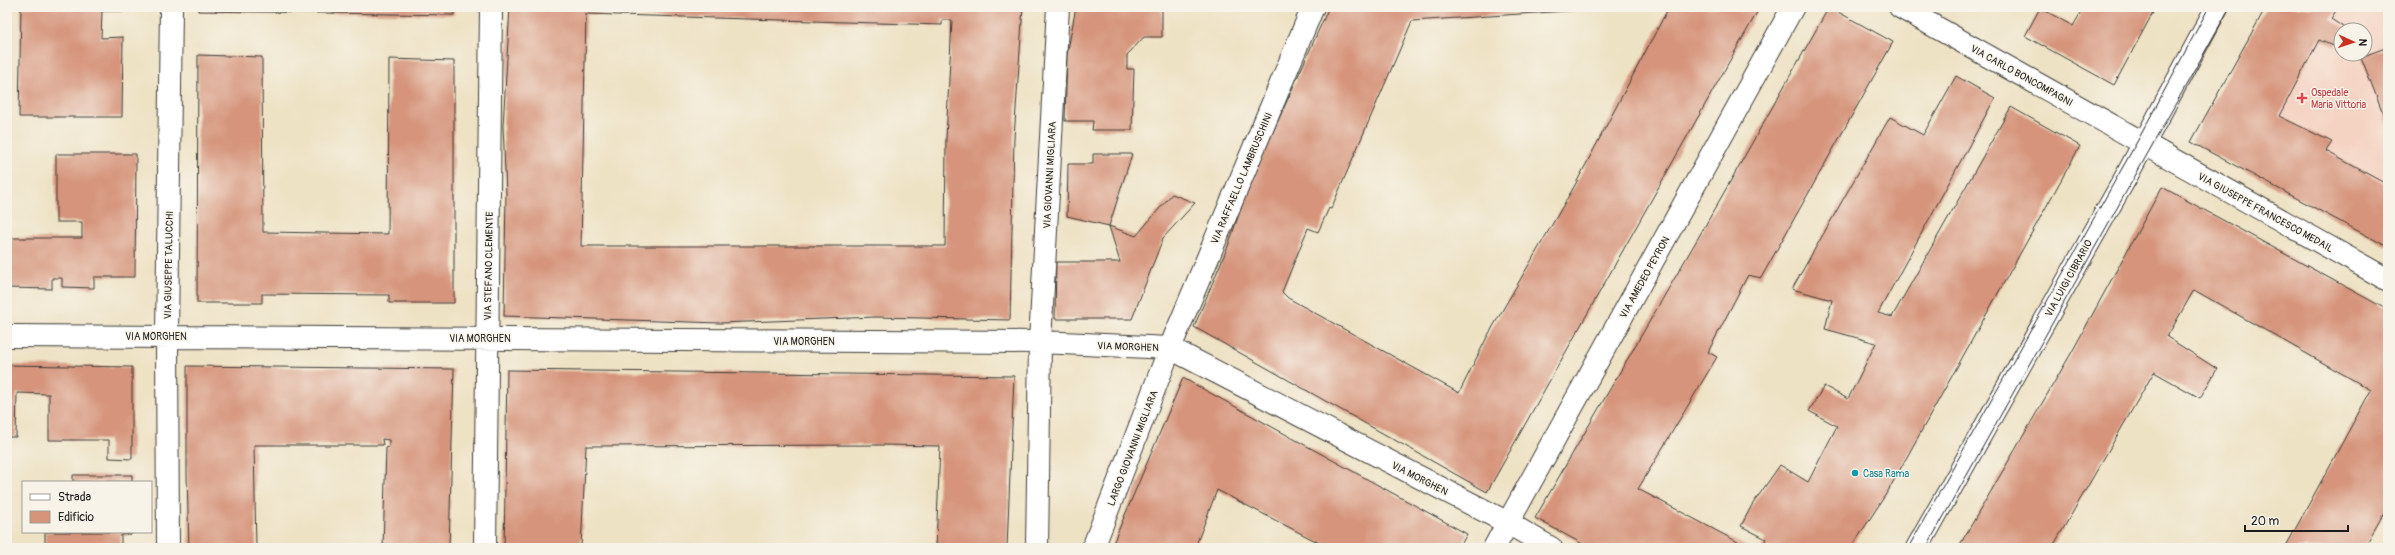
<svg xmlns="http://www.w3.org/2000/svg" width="2395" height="555" font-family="Pangolin,sans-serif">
  <rect width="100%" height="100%" fill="#f7f3e8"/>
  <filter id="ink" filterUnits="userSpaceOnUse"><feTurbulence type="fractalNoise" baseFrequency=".025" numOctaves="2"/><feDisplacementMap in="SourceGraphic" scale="8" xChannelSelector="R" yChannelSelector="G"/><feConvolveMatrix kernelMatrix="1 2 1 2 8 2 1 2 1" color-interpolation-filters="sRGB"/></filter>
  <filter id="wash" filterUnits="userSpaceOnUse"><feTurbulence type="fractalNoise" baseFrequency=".012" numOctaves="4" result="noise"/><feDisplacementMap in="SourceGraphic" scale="16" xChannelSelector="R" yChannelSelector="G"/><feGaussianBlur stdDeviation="0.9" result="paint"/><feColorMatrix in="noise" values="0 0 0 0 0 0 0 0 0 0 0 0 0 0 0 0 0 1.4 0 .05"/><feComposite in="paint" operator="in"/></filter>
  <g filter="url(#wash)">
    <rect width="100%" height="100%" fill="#eee2c5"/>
    <path fill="#f5d3c2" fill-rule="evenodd" d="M2266 7H2388V247L2191 142ZM2341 30H2365V54H2341Z"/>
    <g id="blocks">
      <path fill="#d6947b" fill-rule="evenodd" d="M21 7H137L136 11H102L101 38 123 37 122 117H19Z
        M198 7H454V15L198 11Z
        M510 7H1023L1014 138 1010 320 876 317 720 323 504 316 506 193 503 126ZM586 14 942 25V20H952L946 139 945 246H581Z
        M1076 7H1162V37H1144L1127 55V69H1134L1132 130H1092L1093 121H1065L1067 55Z
        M1329 7H1629L1412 21 1331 209 1329 208 1318 232 1308 228 1282 292 1288 298 1459 393 1487 337 1575 185 1669 7H1760L1487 492 1194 327 1228 246 1248 188Z
        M1829 7 1893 42 1761 278 1748 275 1708 352 1717 357 1638 489 1749 548H1590L1535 518 1705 226Z
        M2084 7H2156L2114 85 2025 36 2040 8 2073 26Z
        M2266 7H2338L2331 19 2346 29 2341 30V37L2335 47 2319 40 2279 116 2332 142 2326 151 2388 185V247L2191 142Z
        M2388 47V126L2361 57Z
        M198 55 262 57 263 232 388 234 389 59 454 61V303H389V295L262 294V303H197Z
        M1956 76 1995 98 1878 313 1892 317 2011 107 2080 146 1888 491 1851 548H1761L1766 539 1741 526 1752 505 1780 465 1808 482 1837 426 1809 411 1824 386 1848 399 1876 343 1825 329 1832 300 1792 289 1890 117 1923 135Z
        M56 154H136L135 277H94V288L62 287V278H52V289L7 288V238H82V222H56Z
        M1093 154H1132L1109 226 1136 236 1172 194 1195 203 1163 238 1132 319H1055L1056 262H1120L1109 226 1067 216 1068 164H1093Z
        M2162 187 2388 310V506L2364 548H2285L2371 390 2194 290 2167 337 2217 369 2200 398 2154 372 2052 548H1958L2073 350Z
        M7 365 132 367V459L109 458V440H49V394L17 393 16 437H7Z
        M187 366 454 369 449 548H383L386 448 389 447V440L382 439 383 445H254L256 548H189L187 475Z
        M507 370 1014 376 1007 548H936L940 446 885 445 586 446 581 548H504Z
        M1183 378 1467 534 1459 548H1329L1217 490 1195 548H1111Z
        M73 475H132V482H73Z
        M45 532H132V534L121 535V548H45Z"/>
    </g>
  </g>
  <g filter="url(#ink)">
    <use href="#blocks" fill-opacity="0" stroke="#3c3a35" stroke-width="1"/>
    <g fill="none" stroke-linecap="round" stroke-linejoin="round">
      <defs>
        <path id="minor" d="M1900 7 2388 280
          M7 336 1040 342 1170 348 1508 523 1551 548
          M168 548 167 336 171 7
          M485 548 491 7
          M1037 548 1040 342 1058 7
          M1093 548 1170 348 1313 7
          M1494 548 1793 7"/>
        <path id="tertiary" d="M1917 548 2127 175 2217 7"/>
      </defs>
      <use href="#minor" stroke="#3c3a35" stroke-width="24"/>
      <use href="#tertiary" stroke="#3c3a35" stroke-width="24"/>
      <use href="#minor" stroke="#fff" stroke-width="22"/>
      <use href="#tertiary" stroke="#fff" stroke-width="22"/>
      <path stroke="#1c1c1c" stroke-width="1" d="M1908 548 2138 140 2209 7
        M1926 548 2230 7"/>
    </g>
  </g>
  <path fill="#e0444e" stroke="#f7f3e8" stroke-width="1.5" d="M2300 92h4v4h4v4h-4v4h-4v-4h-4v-4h4z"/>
  <circle fill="#0f9aa8" stroke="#f7f3e8" stroke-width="1.5" cx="1855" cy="473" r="4"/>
  <g text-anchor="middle" stroke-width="3" stroke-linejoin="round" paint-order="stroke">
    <g font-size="10" fill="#1c1c1c" stroke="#f7f3e8">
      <text transform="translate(2022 75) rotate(29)" y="4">VIA CARLO BONCOMPAGNI</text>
      <text transform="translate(1049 175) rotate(-87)" y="4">VIA GIOVANNI MIGLIARA</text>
      <text transform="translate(1241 178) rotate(-67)" y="4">VIA RAFFAELLO LAMBRUSCHINI</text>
      <text transform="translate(2266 212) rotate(29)" y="4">VIA GIUSEPPE FRANCESCO MEDAIL</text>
      <text transform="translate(168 265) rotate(-89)" y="4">VIA GIUSEPPE TALUCCHI</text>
      <text transform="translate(488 266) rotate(-89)" y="4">VIA STEFANO CLEMENTE</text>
      <text transform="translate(1644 277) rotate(-61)" y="4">VIA AMEDEO PEYRON</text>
      <text transform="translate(2068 278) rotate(-61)" y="4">VIA LUIGI CIBRARIO</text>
      <text x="156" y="340">VIA MORGHEN</text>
      <text x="480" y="342">VIA MORGHEN</text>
      <text x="804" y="345">VIA MORGHEN</text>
      <text transform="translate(1128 346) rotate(2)" y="4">VIA MORGHEN</text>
      <text transform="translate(1132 448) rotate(-69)" y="4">LARGO GIOVANNI MIGLIARA</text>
      <text transform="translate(1420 478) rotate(27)" y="4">VIA MORGHEN</text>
    </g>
    <g font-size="10" fill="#be3a42" stroke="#f7f3e8" text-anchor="start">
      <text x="2311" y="96">Ospedale<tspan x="2311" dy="12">Maria Vittoria</tspan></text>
    </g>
    <g font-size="10" fill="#0d838f" stroke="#f7f3e8" text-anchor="start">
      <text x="1863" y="477">Casa Rama</text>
    </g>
  </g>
  <rect width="2395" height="555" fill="none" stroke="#f7f3e8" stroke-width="24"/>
  <rect x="22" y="481" width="130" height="52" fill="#f7f3e8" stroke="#9f9d96"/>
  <rect x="30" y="494" width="20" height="6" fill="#ffffff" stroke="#9f9d96"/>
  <text x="58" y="501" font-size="12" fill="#1c1c1c">Strada</text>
  <rect x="30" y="511" width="20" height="12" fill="#d6947b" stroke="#9f9d96"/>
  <text x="58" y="521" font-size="12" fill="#1c1c1c">Edificio</text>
  <g transform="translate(2353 42) rotate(93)"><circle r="19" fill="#f7f3e8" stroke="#9f9d96"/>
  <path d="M0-3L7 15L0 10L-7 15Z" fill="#c8321e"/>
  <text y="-6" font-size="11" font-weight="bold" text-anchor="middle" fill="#1c1c1c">N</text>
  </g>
  <path d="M2245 525v6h103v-6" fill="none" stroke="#1c1c1c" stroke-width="2"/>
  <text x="2251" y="525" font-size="12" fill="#1c1c1c" stroke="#f7f3e8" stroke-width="3" paint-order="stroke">20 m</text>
</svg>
